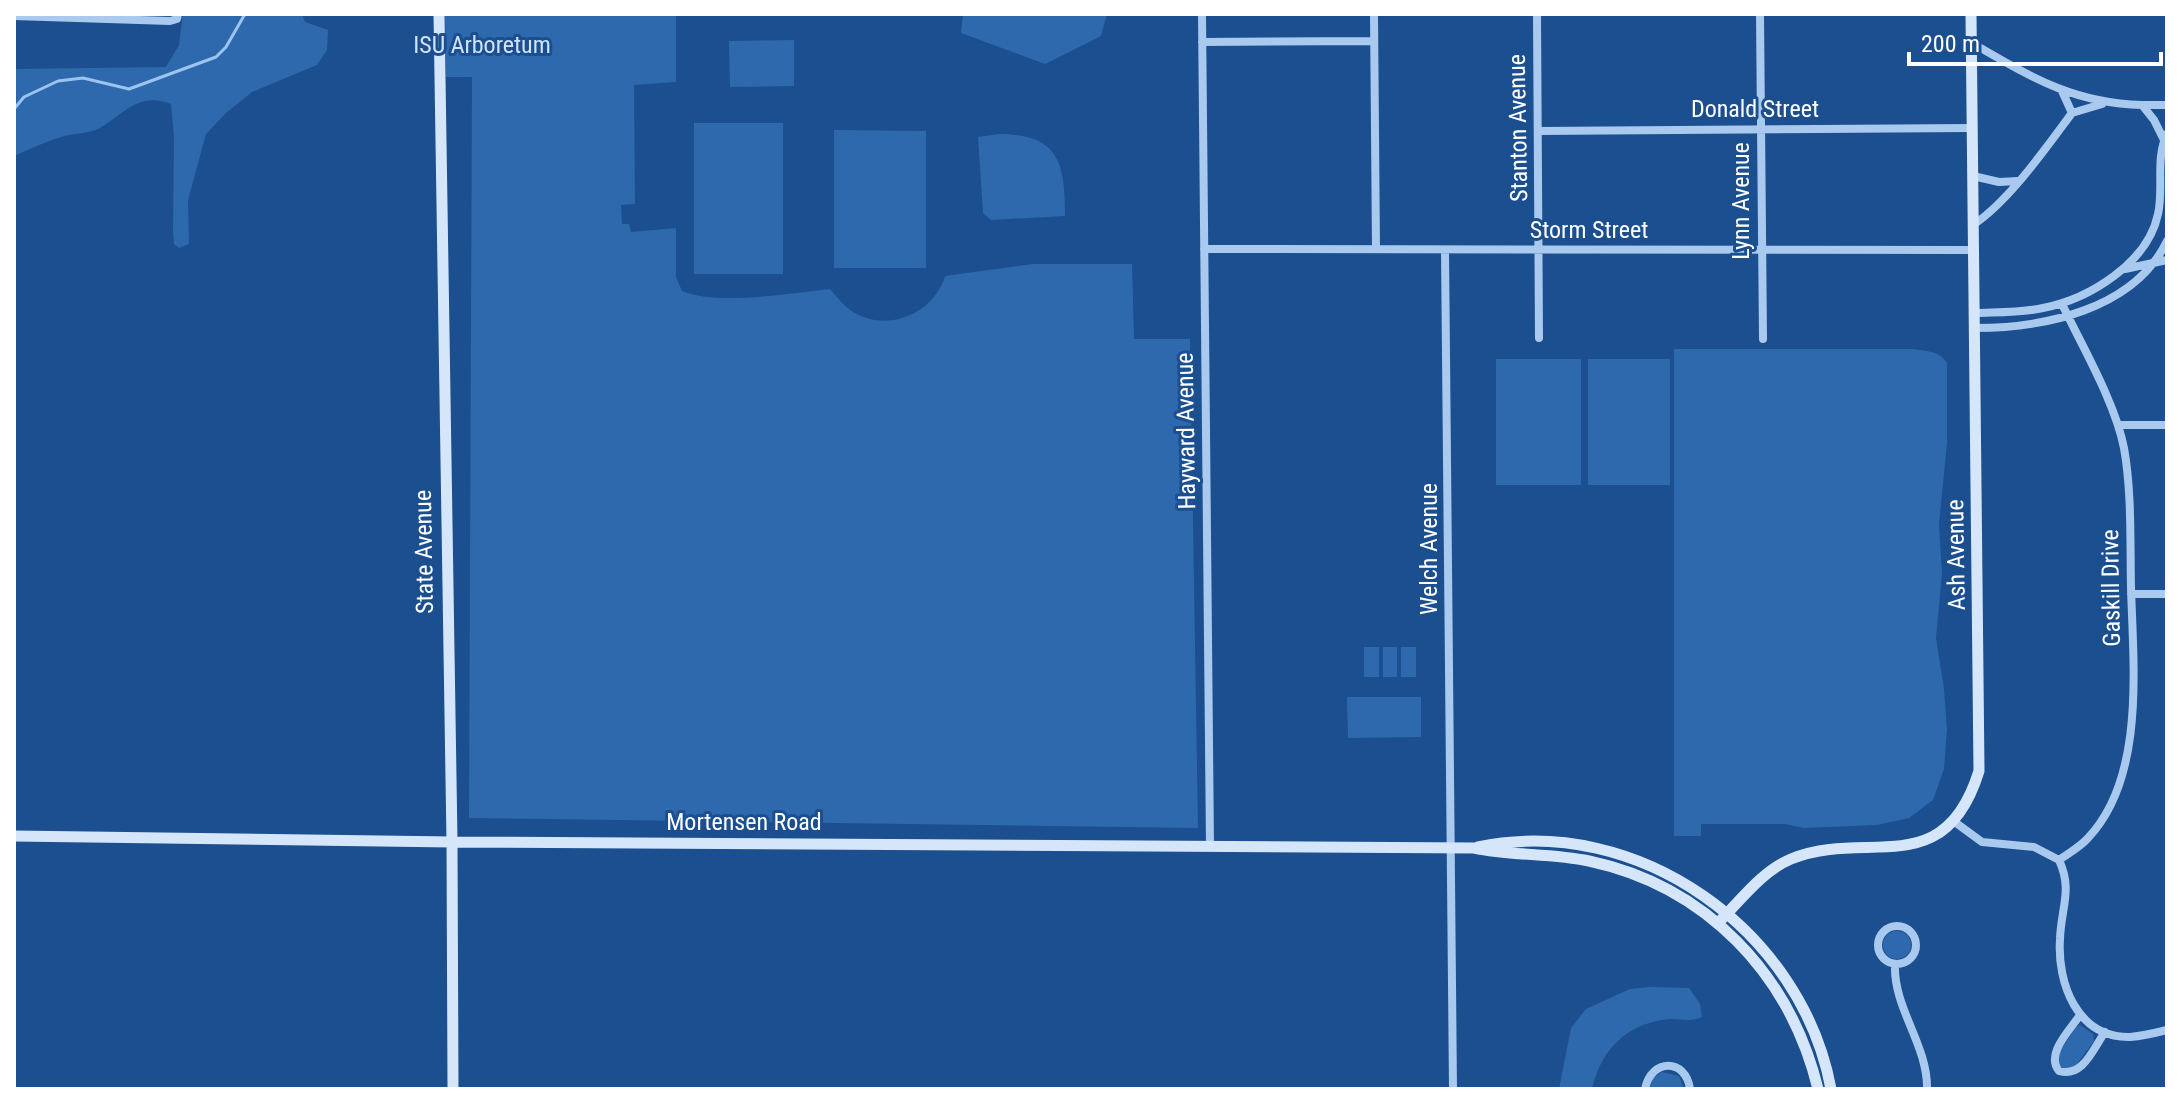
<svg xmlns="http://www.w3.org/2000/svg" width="2181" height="1103" font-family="'Roboto Condensed',sans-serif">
  <rect width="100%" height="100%" fill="#1b4f8f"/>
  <path fill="#2e69ad" d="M183 14H302L305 22 328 30 327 50 317 65 252 92 226 113 206 134 188 200 189 244 179 248 174 244 173 232 174 137 171 104C137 91 124 115 98 129 86 134 73 133 61 137 45 142 30 149 14 156V69L166 67 179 45Z
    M445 14H676V82L634 85 635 204 621 205 622 224H629L631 232 676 228V277L682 291C717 306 792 293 830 289 837 297 844 306 853 312 887 333 934 314 945 276L1033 264H1132L1134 339H1190L1198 828 469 818 472 77H446Z
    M963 14H1107L1101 36 1045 64 961 33Z
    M794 40V86L730 87 729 41Z
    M694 123H783V274H694Z
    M834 130 926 131V268H834Z
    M998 134C1059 134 1065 162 1065 216L991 220 983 213 978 137Z
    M1674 349H1913C1926 351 1940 351 1947 363V443L1939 524 1942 574 1936 638 1944 689 1947 730 1944 769 1933 800 1909 818 1877 825 1804 828 1785 824H1701V836H1674Z
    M1496 359H1581V485H1496Z
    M1588 359H1670V485H1588Z
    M1364 647H1379V677H1364Z
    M1383 647H1397V677H1383Z
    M1401 647H1416V677H1401Z
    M1347 697H1421V737L1348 738Z
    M1883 945a14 14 0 1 1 28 0a14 14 0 1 1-28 0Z
    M1651 987 1689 988 1700 1004 1702 1017C1692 1022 1682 1019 1671 1019 1628 1022 1601 1049 1592 1089H1559L1571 1028 1586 1009 1630 989Z
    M2080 1025 2093 1034 2094 1041 2074 1068 2063 1069 2058 1063 2060 1051 2076 1027Z
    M1662 1072 1679 1076 1684 1089H1649L1653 1078Z"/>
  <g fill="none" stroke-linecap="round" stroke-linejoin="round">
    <path stroke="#9cc4f0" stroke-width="3" d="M14 109 24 97 58 81 83 78 129 89 216 57 226 47 245 14"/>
    <path stroke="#a9c9ee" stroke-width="8" d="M1202 14 1210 847
      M1374 14 1376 249
      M1537 14 1539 338
      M1760 14 1763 339
      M14 16 170 21 177 19 178 14
      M1202 42 1374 41
      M1972 43C2031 77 2072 103 2142 105L2154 120 2164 140
      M2062 91 2072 113
      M2142 105H2167
      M2072 113 2102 104
      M1538 131 1972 128
      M1973 176 1999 182 2018 181
      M1973 225C2009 201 2046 148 2072 113
      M1204 249 1973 250
      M1445 250 1453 1089
      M2125 269 2167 260
      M1974 313C1997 312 2021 313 2043 308 2089 299 2148 263 2158 214 2164 189 2155 158 2167 134
      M1975 328C2043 328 2134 310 2167 241
      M2118 425H2167
      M2131 594H2167
      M1952 820 1982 842 2034 847 2059 860C2073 890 2061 908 2060 939 2057 983 2077 1038 2130 1037 2142 1036 2155 1033 2167 1030
      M2059 860C2069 853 2080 847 2088 838 2146 777 2133 664 2131 587 2130 542 2132 493 2124 448 2115 402 2082 346 2062 304
      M1878 945a19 19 0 1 1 38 0a19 19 0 1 1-38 0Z
      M1895 964C1893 1008 1928 1045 1927 1089
      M2080 1015C2070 1030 2045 1054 2059 1071 2083 1078 2093 1049 2105 1032
      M1645 1089C1651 1058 1686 1058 1690 1089"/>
    <path stroke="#d6e6fa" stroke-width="11" d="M439 14 452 842 453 1089
      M14 836 452 842 1474 848C1512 856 1551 853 1589 861 1706 886 1790 974 1818 1089
      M1478 847C1638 813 1802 931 1831 1089
      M1718 923C1740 901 1762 871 1791 859 1867 828 1944 884 1979 771L1971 14"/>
  </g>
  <g text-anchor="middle" stroke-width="6" stroke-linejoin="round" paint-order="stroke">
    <g font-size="24" fill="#cfe3fa" stroke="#1b4f8f">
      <text x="482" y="53">ISU Arboretum</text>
    </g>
    <g font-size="24" fill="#fff" stroke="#1b4f8f">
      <text x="1755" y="117">Donald Street</text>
      <text transform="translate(1518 128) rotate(-91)" y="8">Stanton Avenue</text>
      <text transform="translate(1741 201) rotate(-90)" y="8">Lynn Avenue</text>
      <text x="1589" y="238">Storm Street</text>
      <text transform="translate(1186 431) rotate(-91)" y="8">Hayward Avenue</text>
      <text transform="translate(1429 549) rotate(-90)" y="8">Welch Avenue</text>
      <text transform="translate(424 552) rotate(-91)" y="8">State Avenue</text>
      <text transform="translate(1956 555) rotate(-91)" y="8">Ash Avenue</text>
      <text transform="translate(2111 588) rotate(-91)" y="8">Gaskill Drive</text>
      <text x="744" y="830">Mortensen Road</text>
    </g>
  </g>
  <rect width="2181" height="1103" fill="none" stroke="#ffffff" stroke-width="32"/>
  <path d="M1909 52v12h252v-12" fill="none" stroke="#ffffff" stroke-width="4"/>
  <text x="1921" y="52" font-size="24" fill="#ffffff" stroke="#1b4f8f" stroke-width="6" paint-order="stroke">200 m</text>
</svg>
